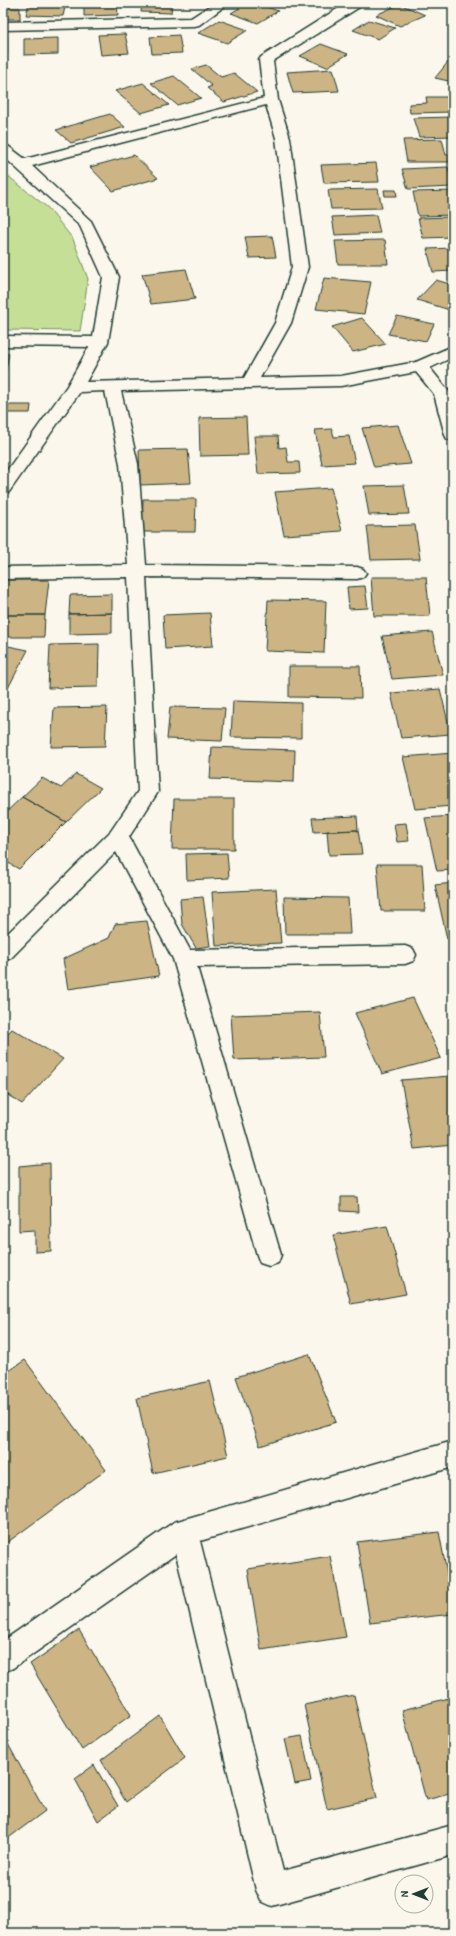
<svg xmlns="http://www.w3.org/2000/svg" width="456" height="1936" font-family="'Patrick Hand',sans-serif">
  <rect width="100%" height="100%" fill="#fbf7ec"/>
  <filter id="ink" filterUnits="userSpaceOnUse"><feTurbulence type="fractalNoise" baseFrequency=".025" numOctaves="2"/><feDisplacementMap in="SourceGraphic" scale="8" xChannelSelector="R" yChannelSelector="G"/><feConvolveMatrix kernelMatrix="1 2 1 2 8 2 1 2 1" color-interpolation-filters="sRGB"/></filter>
  <g filter="url(#ink)">
    <path fill="#c5df96" stroke="#728e65" d="M3 172 48 208 73 239 88 279 80 331 3 330Z"/>
    <path fill="#cdb484" stroke="#1f3d34" d="M29 3H66L63 16 26 15Z
      M84 3H117L118 15 84 16Z
      M142 3H172L171 13 141 12Z
      M248 3H256L278 11 258 23 231 13Z
      M400 4 425 15 400 26 376 15Z
      M5 8H20V19H4Z
      M219 20 248 30 227 43 198 33Z
      M369 20 395 28 378 39 353 30Z
      M125 34 129 53 101 55 98 35Z
      M179 35 182 53 152 54 150 37Z
      M3 36H7V55H3Z
      M58 38V54L24 55V39Z
      M321 44 348 54 327 67 300 56Z
      M448 62 453 63V82L435 78Z
      M206 65 221 77 234 73 257 92 224 102 207 88 212 86 192 69Z
      M333 69 339 91 293 93 287 72Z
      M174 76 201 98 177 105 151 83Z
      M143 83 169 105 141 113 115 91Z
      M426 97H453V112L410 113 409 104 427 103Z
      M110 114 125 127 71 143 56 130Z
      M453 117V136L419 137 413 118Z
      M442 139 446 155 453 154V162H407L403 140Z
      M134 155 158 178 113 191 90 167Z
      M376 163 379 182 324 183 321 165Z
      M448 167 453 187 408 189 402 169Z
      M378 189 382 208 331 209 328 190Z
      M384 190H396L397 196H385Z
      M453 191V215L418 216 413 192Z
      M376 215 380 233 335 235 332 217Z
      M453 217V237L423 238 418 218Z
      M272 236 276 257 249 258 245 237Z
      M385 240 388 264H338L335 241Z
      M453 248V271L433 272 427 249Z
      M186 269 195 299 151 304 142 274Z
      M324 278 371 282 364 314 316 309Z
      M436 280 453 285V311L417 300Z
      M397 316 434 324 426 341 388 334Z
      M362 318 386 344 353 352 332 327Z
      M3 353H9L3 385Z
      M3 405H31L30 413H3Z
      M246 417 248 455 200 456 199 418Z
      M398 425 411 464 374 467 362 428Z
      M332 429 334 437 349 436 355 463 322 465 315 430Z
      M254 436H278L279 448 286 447 288 462H299L300 473 258 474Z
      M188 449 191 483 140 485 139 450Z
      M404 485 409 514 369 515 364 486Z
      M331 488 342 531 284 535 275 492Z
      M143 499H196L195 532H142Z
      M415 525 420 559 371 560 367 526Z
      M371 577H426L430 616H374Z
      M5 580H49L45 615H3Z
      M365 586 368 608 349 609 347 587Z
      M112 594V613L69 614 70 595Z
      M268 600 326 601 324 653 265 651Z
      M112 613V633L69 634V614Z
      M210 613 213 646 165 649 163 615Z
      M3 615H45L44 637H3Z
      M432 632 443 675 392 679 382 636Z
      M99 644 98 687 48 688 50 645Z
      M3 645 28 650 8 688 3 687Z
      M289 666H360L361 698 289 697Z
      M440 689 451 734 401 738 391 693Z
      M233 701 301 703V738L231 737Z
      M107 707 105 746 51 747 54 708Z
      M170 707 225 708 222 741 167 739Z
      M212 747 295 750 294 782 210 779Z
      M453 753V806L415 809 403 757Z
      M76 774 101 788 66 822 22 797 42 778 61 788Z
      M22 797 66 822 19 869 3 860V815Z
      M174 799H234V849H172Z
      M357 816 358 830 314 832 312 818Z
      M453 816V870L437 871 425 818Z
      M406 823 409 841 397 842 394 824Z
      M358 830 362 854 329 855 327 831Z
      M227 853 229 878 187 880 186 854Z
      M377 864H422L425 911H381Z
      M453 883V938L447 939 435 885Z
      M276 889 281 943 216 946 212 892Z
      M203 897 210 946 196 948 182 924 180 899Z
      M284 897 348 898 350 934H285Z
      M147 921 159 976 68 989 63 959 109 938 115 924Z
      M413 998 441 1058 382 1074 355 1013Z
      M320 1012 324 1057 234 1060 231 1015Z
      M12 1029 63 1059 22 1104 3 1092V1038Z
      M450 1076 453 1090V1145L414 1149 401 1080Z
      M50 1163 51 1251 35 1252V1230L19 1231V1166Z
      M341 1197H357L358 1212 341 1211Z
      M387 1226 406 1294 351 1304 333 1235Z
      M309 1354 336 1422 260 1446 236 1377Z
      M25 1360 106 1470 5 1544 3 1541V1375Z
      M210 1381 228 1456 153 1473 137 1398Z
      M439 1532 453 1605V1614L370 1623 357 1542Z
      M330 1556 346 1637 261 1650 248 1569Z
      M79 1630 131 1715 82 1750 30 1664Z
      M354 1695 377 1798 327 1809 304 1705Z
      M453 1697V1793L426 1800 402 1710Z
      M160 1716 185 1758 126 1802 101 1760Z
      M3 1735 45 1811 3 1842Z
      M302 1736 311 1781 295 1784 285 1739Z
      M94 1765 118 1806 98 1821 75 1779Z"/>
    <g fill="none" stroke-linecap="round" stroke-linejoin="round">
      <defs>
        <path id="minor" d="M214 3H229L199 25 194 26 3 30V22L191 18Z
          M350 3H366L273 61 278 100 290 138 308 267 291 323 260 378 341 376 416 362 453 346V357L430 368 450 393 453 404V440L447 439 445 435 434 394 416 372 341 386 121 391 138 464 146 565 357 567 363 569 366 573 363 577 357 579 146 577 158 792 129 837 190 950 405 946 413 949 416 955 413 961 405 964 197 967 281 1255 278 1263 269 1266 260 1263 257 1255 173 959 116 852 11 958 3 961V938L111 831 138 791 128 577 3 579V567L128 565 120 464 105 391 80 392 9 492 3 493V476L67 386 89 347 3 346V336L93 337 103 277 80 226 3 156V145L8 146 25 159 264 98 259 60 261 57 337 9ZM266 105 276 138 292 267 275 323 244 378 86 382 108 342 119 277 91 221 32 166Z
          M453 1441V1467L200 1541 283 1871 453 1825V1855L272 1906 261 1901 256 1890 176 1554 13 1668 3 1672V1641L174 1522Z"/>
      </defs>
      <use href="#minor" stroke="#1f3d34" stroke-width="3"/>
      <use href="#minor" fill="#fbf7ec" fill-rule="evenodd"/>
    </g>
  </g>
  <rect width="456" height="1936" fill="none" stroke="#fbf7ec" stroke-width="16"/>
  <rect x="8" y="8" width="440" height="1920" fill="none" stroke="#1f3d34" stroke-width="1.5" filter="url(#ink)"/>
  <g transform="translate(414 1894) rotate(270)"><circle r="19" fill="#fbf7ec" stroke="#a3ada2"/>
  <path d="M0-3L7 15L0 10L-7 15Z" fill="#1f3d34"/>
  <text y="-6" font-size="11" font-weight="bold" text-anchor="middle" fill="#1f3d34">N</text>
  </g>
</svg>
